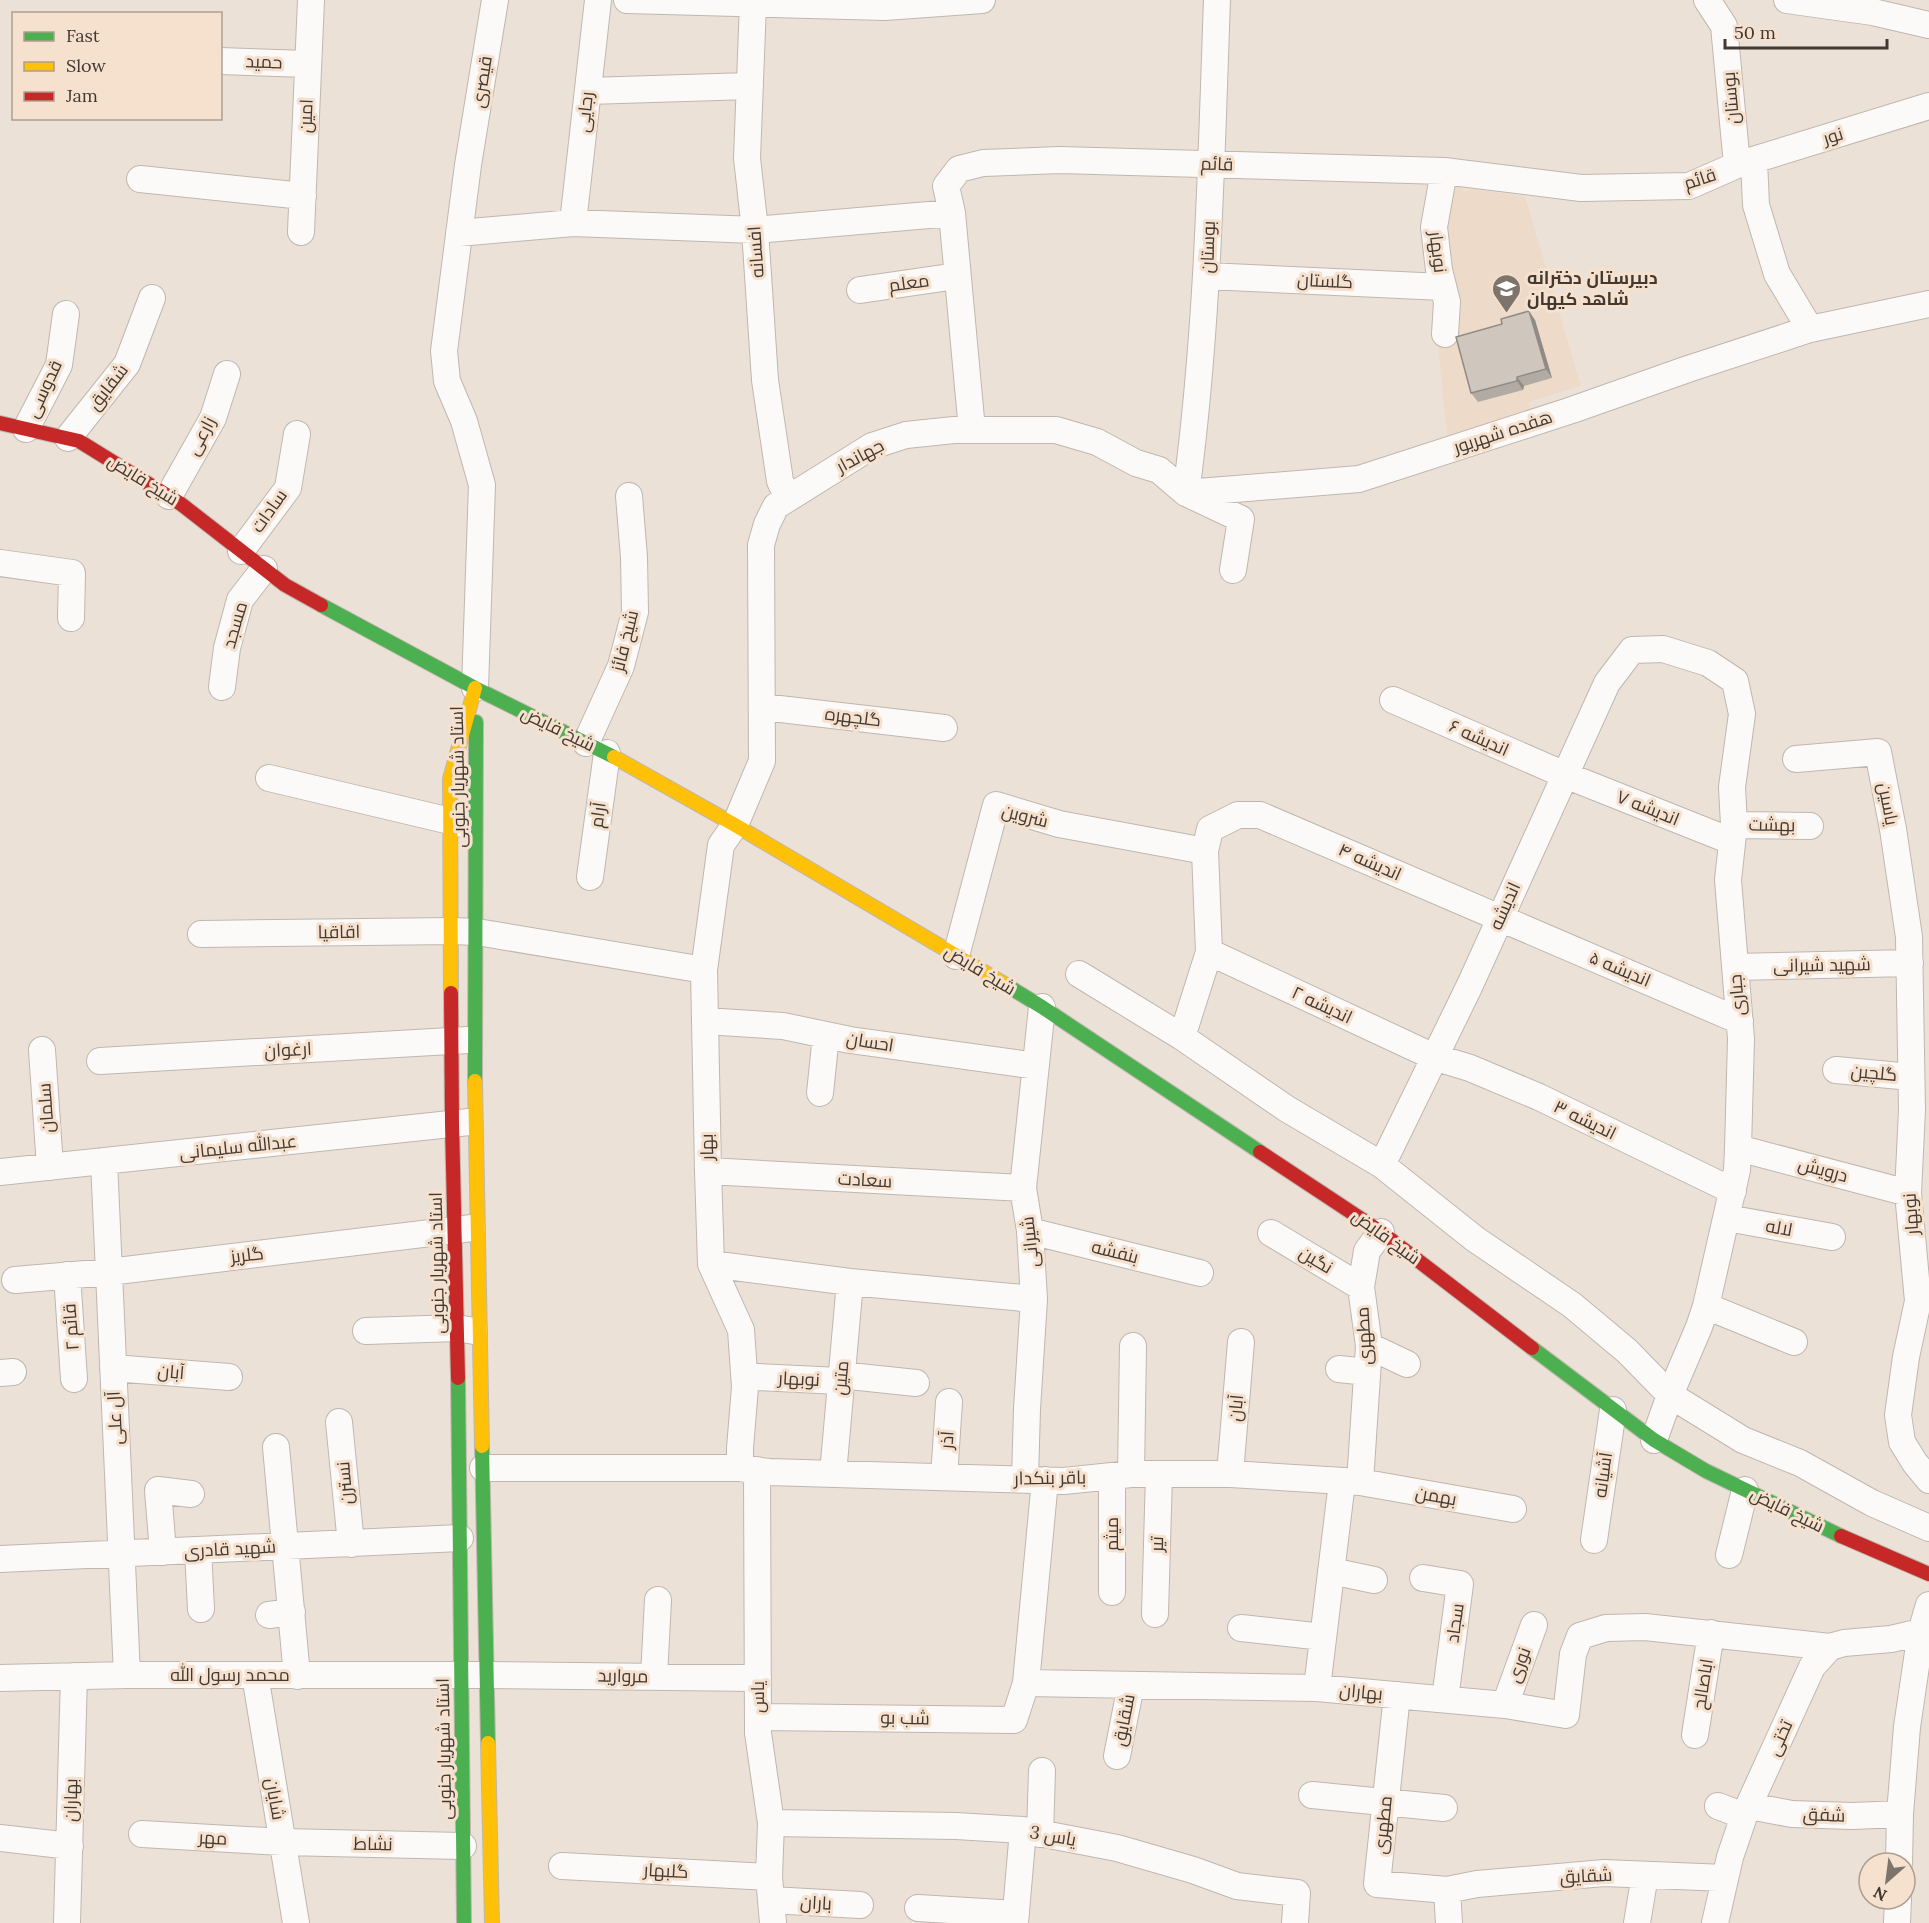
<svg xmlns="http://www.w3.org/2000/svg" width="1929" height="1923" font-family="Lora,Cairo,serif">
  <rect width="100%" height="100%" fill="#ece1d7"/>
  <path fill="#eedac9" d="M1457 186H1462L1464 192 1474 189 1525 197 1581 386 1529 402 1530 418 1470 434 1447 437 1437 336 1440 245 1448 192Z"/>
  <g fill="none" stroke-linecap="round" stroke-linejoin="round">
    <defs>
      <path id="street" d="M627 0 885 7 982 0
        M1217 0C1211 165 1208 330 1186 493L1359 479 1572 410 1688 369 1810 329 1929 304
        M1707 0 1724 26 1737 165
        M1787 0 1873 12 1929 25
        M753 4 747 158 755 230 765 380 780 481 788 498
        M220 61 308 64
        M588 91 750 86
        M1754 160 1756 205 1777 274 1810 329
        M1444 171 1434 227 1439 270 1447 302 1445 334
        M140 179 303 196
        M573 223 598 0
        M301 232 311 0
        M459 233 573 223 755 230 952 213
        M1207 276 1443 287
        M860 290 957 276
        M26 429 59 365 66 314
        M972 430 952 213 946 186 959 169 983 163 1060 160 1444 171 1581 188 1689 186 1737 165 1929 106
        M68 438 127 364 152 298
        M169 496 213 418 227 374
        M241 551 288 488 297 434
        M0 563 72 573 71 618
        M222 687 227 648 240 600 264 569
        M475 688 482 485 464 421 447 381 444 351 468 165 495 0
        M1393 700 1565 775 1731 841
        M762 707 944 728
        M586 743 621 666 635 612 634 557 629 496
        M1796 759 1878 752 1893 829 1909 937 1912 1110 1908 1193 1918 1301 1906 1357 1898 1415 1902 1442 1915 1463 1929 1480
        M269 778 467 825
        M1734 825 1810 826
        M590 877 607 753
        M201 934 452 931 477 932 704 970
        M1209 952 1434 1057 1470 1068 1539 1097 1733 1191
        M956 956 996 805 1059 824 1205 851
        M1735 967 1910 963
        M1079 974 1182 1037 1287 1109 1382 1165 1475 1239 1572 1305 1627 1351 1670 1395 1743 1440 1800 1463 1872 1503 1929 1528
        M705 1021 783 1026 850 1040 1036 1066
        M1182 1037 1209 952 1205 851 1210 829 1238 815H1260L1740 1021
        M42 1050 50 1167
        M100 1061 468 1040
        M1836 1070 1911 1077
        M820 1093 826 1035
        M1738 1148 1908 1193
        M104 1161 127 1675
        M1382 1165 1469 987 1607 683 1632 650 1663 649 1708 663 1735 681 1742 714 1732 787 1734 825 1728 880 1741 1039 1738 1148 1737 1170 1706 1306 1699 1327 1670 1395 1654 1440
        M708 1171 1023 1188
        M0 1172 469 1122
        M1727 1218 1832 1237
        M1030 1231 1200 1273
        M1271 1233 1361 1287
        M711 1264 850 1282 1034 1299
        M67 1275 74 1379
        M15 1280 109 1272 472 1228
        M1706 1306 1794 1342
        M366 1331 457 1328 474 1331
        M1369 1346 1407 1364
        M113 1368 229 1377
        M1339 1369 1367 1372
        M0 1373 13 1372
        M840 1375 916 1383
        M757 1377 840 1381
        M339 1422 351 1544
        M276 1447 297 1676
        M483 1468H740L769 1472 1064 1481 1131 1474H1230L1360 1482 1513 1509
        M740 1468V1448L745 1387 741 1330 711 1264 708 1171 704 970 721 845 735 825 762 761 761 545 767 524 776 506 872 446 906 435 954 430H1056L1097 442 1136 463 1159 470 1186 493 1241 519 1233 570
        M757 1470 758 1733 771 1823 769 1877 773 1923
        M833 1474 850 1282
        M1131 1474 1133 1346
        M1230 1474 1241 1342
        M944 1477 949 1402
        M1025 1479 1027 1409 1034 1299 1030 1231 1023 1188 1042 1007
        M1360 1482 1369 1346 1361 1287 1367 1251 1381 1232
        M1594 1540 1613 1410
        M198 1550 201 1609
        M163 1552 158 1490 191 1494
        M1729 1555 1745 1490
        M0 1559 460 1538
        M1331 1571 1374 1580
        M1423 1578 1460 1584 1445 1699
        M1112 1592V1476
        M1155 1614 1159 1474
        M269 1615 292 1612
        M1241 1628 1323 1637
        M255 1675 296 1923
        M654 1677 658 1600
        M0 1678 127 1675H487L758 1678
        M1026 1683 1317 1688 1505 1705 1566 1715 1573 1654 1580 1636 1606 1628 1645 1627 1830 1647
        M1317 1688 1342 1482
        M1397 1695 1377 1884 1447 1890 1477 1884 1604 1873 1725 1878
        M1505 1705 1534 1625
        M758 1717 1014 1720 1026 1683 1045 1480
        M1695 1735 1711 1633
        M1117 1756 1131 1685
        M1312 1795 1444 1808
        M1718 1806 1744 1816
        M1749 1806 1792 1814 1852 1816 1900 1814
        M771 1823 956 1826 1023 1830 1117 1848 1193 1870 1237 1886 1297 1893 1295 1923
        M142 1834 283 1842 463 1846
        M1040 1834 1042 1771
        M0 1838 70 1846
        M1899 1863 1900 1814 1907 1727 1921 1632 1929 1633
        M562 1866 769 1877
        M1447 1890 1449 1923
        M771 1900 860 1905
        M918 1908 1016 1914
        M67 1923 74 1676
        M1015 1923 1023 1830
        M1637 1923 1645 1875
        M1715 1923 1730 1857 1744 1816 1812 1667 1830 1647 1844 1643 1891 1639 1921 1632 1929 1605
        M1897 1923 1898 1899"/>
      <path id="fast" d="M321 605 475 688 614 757
        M1006 985 1042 1007 1260 1152
        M475 1081 476 722
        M1532 1348 1654 1440 1706 1471 1841 1536
        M458 1378 464 1923
        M482 1446 488 1743"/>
      <path id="slow" d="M614 757 735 825 1006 985
        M451 993 450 779 475 688
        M475 1081 482 1446
        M488 1743 492 1923"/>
      <path id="jam" d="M0 423 79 441 181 504 285 585 321 605
        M451 993 452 1124 458 1378
        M1260 1152 1381 1232 1532 1348
        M1841 1536 1929 1574"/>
    </defs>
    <use href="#street" stroke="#bfb7af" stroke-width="28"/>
    <use href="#fast" stroke="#bfb7af" stroke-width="16"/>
    <use href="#slow" stroke="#bfb7af" stroke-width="16"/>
    <use href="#jam" stroke="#bfb7af" stroke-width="16"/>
    <use href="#street" stroke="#fcfaf9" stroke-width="26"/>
    <use href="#fast" stroke="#4caf50" stroke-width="14"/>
    <use href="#slow" stroke="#ffc107" stroke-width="14"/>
    <use href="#jam" stroke="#c62828" stroke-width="14"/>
  </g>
  <path fill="#b2aba3" d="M1535 320 1552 378 1524 386 1523 390 1478 402 1471 393 1502 324Z"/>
  <path fill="#918b85" d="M1529 311 1535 320 1552 378 1546 369Z
    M1517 377 1524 386 1523 390 1517 381Z"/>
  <path fill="#cfc7be" stroke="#918b85" stroke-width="1.5" d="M1529 311 1546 369 1517 377V381L1471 393 1456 337 1502 324 1501 319Z"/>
  <defs>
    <symbol id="school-pin" viewBox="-11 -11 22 30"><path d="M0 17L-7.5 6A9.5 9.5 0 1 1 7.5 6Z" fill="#7d746c" stroke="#f5e1ce"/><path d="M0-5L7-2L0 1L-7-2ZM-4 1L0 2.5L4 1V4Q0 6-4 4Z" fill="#fff"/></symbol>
  </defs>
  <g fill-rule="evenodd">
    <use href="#school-pin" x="1490" y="272" width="33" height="45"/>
  </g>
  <g text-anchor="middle" stroke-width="6" stroke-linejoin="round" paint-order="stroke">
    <g font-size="18" fill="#413932" stroke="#f5e1ce">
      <text transform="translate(264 62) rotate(2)" y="6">حمید</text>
      <text transform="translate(482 82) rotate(-81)" y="6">قیصری</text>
      <text transform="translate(1731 98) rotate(-95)" y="6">بوستان</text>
      <text transform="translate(585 112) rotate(-84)" y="6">رجایی</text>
      <text transform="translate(306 116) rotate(-88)" y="6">امین</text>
      <text transform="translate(1833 136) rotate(-17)" y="6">نور</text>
      <text transform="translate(1217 164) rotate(2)" y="6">قائم</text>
      <text transform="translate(1700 179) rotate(-18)" y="6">قائم</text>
      <text transform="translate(1208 247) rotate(-88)" y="6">بوستان</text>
      <text transform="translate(756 252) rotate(-94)" y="6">افسانه</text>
      <text transform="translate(1438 252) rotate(83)" y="6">نوبهار</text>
      <text transform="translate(1325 281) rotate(3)" y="6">گلستان</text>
      <text transform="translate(909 283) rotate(-8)" y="6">معلم</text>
      <text transform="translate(108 387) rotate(-52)" y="6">شقایق</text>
      <text transform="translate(44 389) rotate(-65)" y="6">قدوسی</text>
      <text transform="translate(1503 432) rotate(-18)" y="6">هفده شهریور</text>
      <text transform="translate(201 436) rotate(-62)" y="6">زارعی</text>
      <text transform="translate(860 456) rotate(-28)" y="6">جهاندار</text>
      <text transform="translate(143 480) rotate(32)" y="6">شیخ فایض</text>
      <text transform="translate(269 511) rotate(-55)" y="6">سادات</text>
      <text transform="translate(235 625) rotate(-74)" y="6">مسجد</text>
      <text transform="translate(625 641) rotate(-76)" y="6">شیخ فائز</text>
      <text transform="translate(853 717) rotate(7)" y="6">گلچهره</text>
      <text transform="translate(558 729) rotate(26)" y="6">شیخ فایض</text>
      <text transform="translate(1479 738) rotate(24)" y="6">اندیشه ۶</text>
      <text transform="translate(458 777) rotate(-91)" y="6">استاد شهریار جنوبی</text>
      <text transform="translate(1888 804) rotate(79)" y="6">یاسین</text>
      <text transform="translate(1648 808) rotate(22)" y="6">اندیشه ۷</text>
      <text transform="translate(598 815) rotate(-82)" y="6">آرام</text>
      <text transform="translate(1025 816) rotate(14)" y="6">شروین</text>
      <text transform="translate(1772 825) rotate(1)" y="6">بهشت</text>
      <text transform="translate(1370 862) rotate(24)" y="6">اندیشه ۴</text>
      <text transform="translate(1505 906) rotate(-66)" y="6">اندیشه</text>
      <text transform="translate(339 932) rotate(-1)" y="6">اقاقیا</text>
      <text transform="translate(1822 965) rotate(-1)" y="6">شهید شیرانی</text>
      <text transform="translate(1620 969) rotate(23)" y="6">اندیشه ۵</text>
      <text transform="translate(980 970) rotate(31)" y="6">شیخ فایض</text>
      <text transform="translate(1737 995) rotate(-95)" y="6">جباری</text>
      <text transform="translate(1322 1005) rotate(25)" y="6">اندیشه ۲</text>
      <text transform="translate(870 1042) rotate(9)" y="6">احسان</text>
      <text transform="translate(288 1050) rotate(-3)" y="6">ارغوان</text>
      <text transform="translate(1874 1073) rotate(5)" y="6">گلچین</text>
      <text transform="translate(46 1108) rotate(-94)" y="6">سلمان</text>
      <text transform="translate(1585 1120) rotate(26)" y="6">اندیشه ۳</text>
      <text transform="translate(238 1147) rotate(-6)" y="6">عبدالله سلیمانی</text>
      <text transform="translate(707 1147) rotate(-91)" y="6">بهار</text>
      <text transform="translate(1823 1170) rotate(15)" y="6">درویش</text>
      <text transform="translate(865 1180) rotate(3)" y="6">سعادت</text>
      <text transform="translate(1911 1214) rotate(-94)" y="6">نوبهار</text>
      <text transform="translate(1779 1228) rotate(10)" y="6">لاله</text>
      <text transform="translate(1386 1237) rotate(36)" y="6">شیخ فایض</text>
      <text transform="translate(1030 1242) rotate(-96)" y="6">شیرانی</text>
      <text transform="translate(1115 1252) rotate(14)" y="6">بنفشه</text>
      <text transform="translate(247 1255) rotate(-7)" y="6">گلریز</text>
      <text transform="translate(1316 1260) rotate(31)" y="6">نگین</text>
      <text transform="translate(437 1263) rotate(-91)" y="6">استاد شهریار جنوبی</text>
      <text transform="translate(71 1327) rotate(-94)" y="6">قائم ۲</text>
      <text transform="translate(1364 1336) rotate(-93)" y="6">مطهری</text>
      <text transform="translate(171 1372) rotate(5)" y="6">آبان</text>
      <text transform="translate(841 1378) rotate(-85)" y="6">متین</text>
      <text transform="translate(799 1379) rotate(3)" y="6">نوبهار</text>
      <text transform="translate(1236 1408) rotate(-85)" y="6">آبان</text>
      <text transform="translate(115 1418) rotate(-93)" y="6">آل علی</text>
      <text transform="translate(947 1440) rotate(-86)" y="6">آذر</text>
      <text transform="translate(1603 1475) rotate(-82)" y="6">آشیانه</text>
      <text transform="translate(1050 1478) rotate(-1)" y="6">باقر بنکدار</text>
      <text transform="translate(345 1483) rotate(-95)" y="6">نسترن</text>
      <text transform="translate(1436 1496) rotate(10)" y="6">بهمن</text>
      <text transform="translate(1787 1510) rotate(26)" y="6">شیخ فایض</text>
      <text transform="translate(1112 1534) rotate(-90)" y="6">میثم</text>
      <text transform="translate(1157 1544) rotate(-88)" y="6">تیر</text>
      <text transform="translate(230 1549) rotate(-3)" y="6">شهید قادری</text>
      <text transform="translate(1455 1623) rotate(-82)" y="6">سجاد</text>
      <text transform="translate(1519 1665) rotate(-70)" y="6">نوری</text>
      <text x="230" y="1681">محمد رسول الله</text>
      <text transform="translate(623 1676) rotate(1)" y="6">مروارید</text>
      <text transform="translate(1703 1684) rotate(-81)" y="6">اباصالح</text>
      <text transform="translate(1361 1692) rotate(5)" y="6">بهاران</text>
      <text transform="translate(758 1697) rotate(-90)" y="6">یاس</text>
      <text transform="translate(905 1718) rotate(1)" y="6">شب بو</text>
      <text transform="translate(1124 1720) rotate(-79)" y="6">شقایق</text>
      <text transform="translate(1780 1738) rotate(-66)" y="6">تختی</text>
      <text transform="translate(444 1749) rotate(-91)" y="6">استاد شهریار جنوبی</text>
      <text transform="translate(275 1799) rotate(80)" y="6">شایان</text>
      <text transform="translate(71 1800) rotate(-89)" y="6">بهاران</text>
      <text transform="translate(1824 1815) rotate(2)" y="6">شفق</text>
      <text transform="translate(1383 1825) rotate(-84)" y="6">مطهری</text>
      <text transform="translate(1053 1836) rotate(10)" y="6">یاس 3</text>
      <text transform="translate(213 1838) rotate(3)" y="6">مهر</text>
      <text transform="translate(373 1844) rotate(1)" y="6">نشاط</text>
      <text transform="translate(666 1871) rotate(3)" y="6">گلبهار</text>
      <text transform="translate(1586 1876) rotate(-3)" y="6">شقایق</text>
      <text transform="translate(816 1903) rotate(3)" y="6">باران</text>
    </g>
    <g font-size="18" font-weight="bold" fill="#413932" stroke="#f5e1ce" text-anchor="start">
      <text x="1527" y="284">دبیرستان دخترانه<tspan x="1527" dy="21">شاهد کیهان</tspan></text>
    </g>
  </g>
  <rect x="12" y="12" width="210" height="108" fill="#f5e1ce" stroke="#ad9e90" stroke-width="1.5"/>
  <rect x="24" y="32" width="30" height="9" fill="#4caf50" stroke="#ad9e90" stroke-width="1.5"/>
  <text x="66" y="42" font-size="18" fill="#413932">Fast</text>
  <rect x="24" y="62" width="30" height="9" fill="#ffc107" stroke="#ad9e90" stroke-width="1.5"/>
  <text x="66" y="72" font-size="18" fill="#413932">Slow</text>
  <rect x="24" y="92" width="30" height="9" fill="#c62828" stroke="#ad9e90" stroke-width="1.5"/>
  <text x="66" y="102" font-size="18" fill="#413932">Jam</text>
  <g transform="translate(1887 1881) rotate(208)"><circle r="28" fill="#f5e1ce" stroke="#ad9e90" stroke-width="1.5"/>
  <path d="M0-4.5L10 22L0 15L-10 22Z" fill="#7d746c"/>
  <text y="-9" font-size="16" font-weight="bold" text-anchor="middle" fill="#413932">N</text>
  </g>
  <path d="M1725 39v9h162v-9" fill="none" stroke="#413932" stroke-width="3"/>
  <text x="1734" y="39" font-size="18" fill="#413932" stroke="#f5e1ce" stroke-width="4.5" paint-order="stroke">50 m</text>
</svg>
